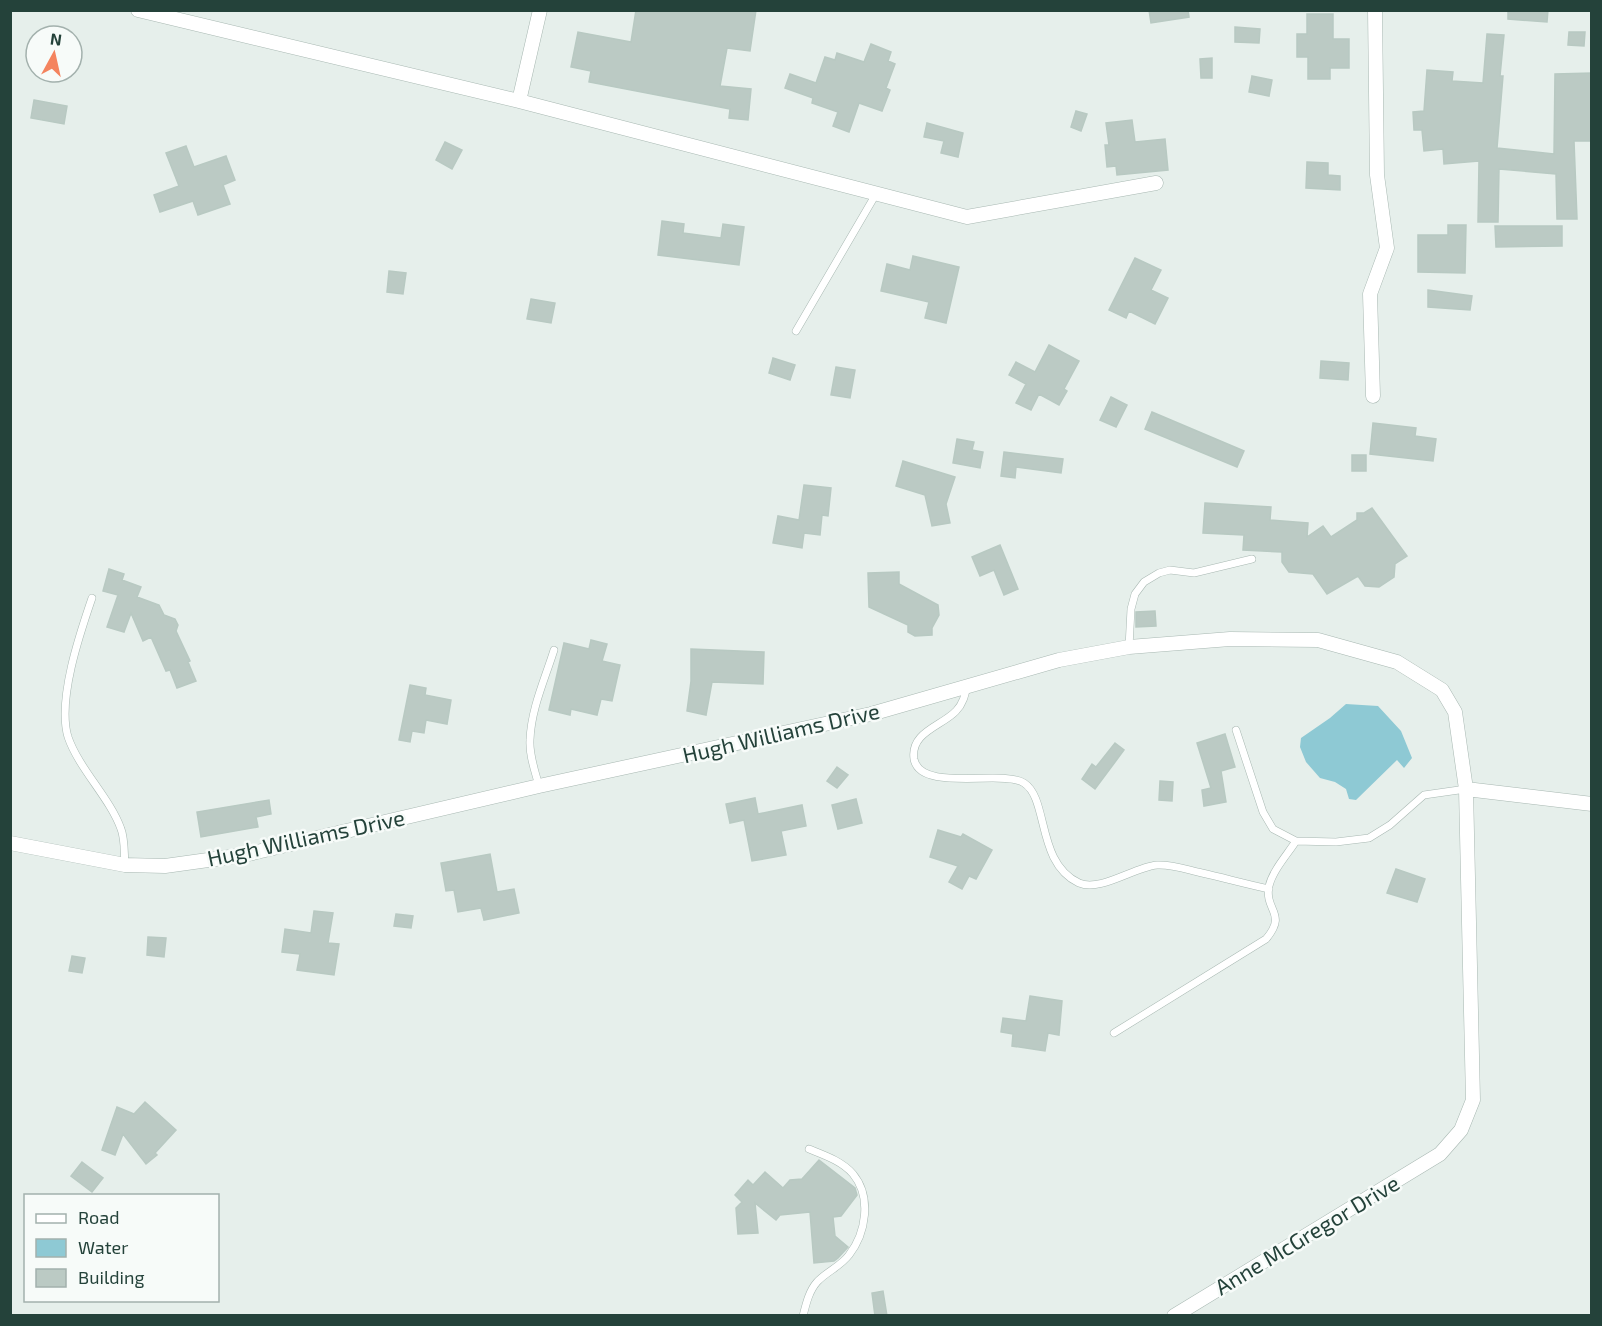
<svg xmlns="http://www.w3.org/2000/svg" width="1602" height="1326" font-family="'Exo 2',sans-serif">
  <rect width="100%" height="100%" fill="#e6efeb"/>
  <path fill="#8ec9d4" d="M1346 704 1378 706 1401 731 1412 758 1404 768 1397 760 1356 800 1349 799 1346 789 1335 782 1320 778 1306 762 1300 747 1301 738 1330 718Z"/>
  <path fill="#bbcac4" stroke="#b8c9c2" stroke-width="1.5" d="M636 10H756L750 51 727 48 720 86 751 89 748 120 729 118 730 109 589 82 591 71 571 67 578 32 631 42Z
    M1149 10H1188L1189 17 1151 23Z
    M1508 10H1548L1547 22 1508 19Z
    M1307 14H1333V39H1349V68H1330V79H1308V57H1297V34H1307Z
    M1235 27 1260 29 1259 43 1235 42Z
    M1569 32H1585L1584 46 1568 45Z
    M1487 34 1504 35 1500 76H1503L1497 148 1554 154 1555 74 1592 73V141H1574L1577 219H1557L1556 174 1499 169 1498 222H1478L1479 161 1444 164 1443 149 1424 151 1422 130H1414L1413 112 1424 111 1427 70 1453 72 1452 81 1483 83Z
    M871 44 891 52 888 61 895 64 886 88 890 90 882 111 859 103 849 132 833 126 838 112 812 103 813 98 785 88 790 74 816 83 825 57 835 60 837 53 864 62Z
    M1212 58V78H1201L1200 59Z
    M1252 76 1272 80 1269 96 1249 92Z
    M34 100 67 106 64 124 31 118Z
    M1076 111 1087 114 1081 131 1071 127Z
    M1132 120 1135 142 1165 139 1168 170 1117 175 1116 166 1107 167 1105 145H1109L1106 123Z
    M927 123 963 133 958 157 941 153 944 141 924 137Z
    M445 142 462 150 452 169 436 160Z
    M186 146 194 167 226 156 235 180 223 185 230 204 198 215 193 201 160 212 154 195 179 186 166 153Z
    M1307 162 1328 163V175L1340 176V190L1306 188Z
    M662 221 684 224 683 233 721 238 723 224 744 227 739 265 658 255Z
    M1448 225H1466L1465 273 1418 272V235H1448Z
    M1495 226H1562V246L1496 247Z
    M913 256 959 267 946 323 925 318 929 302 881 291 887 264 910 270Z
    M1135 258 1161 270 1151 290 1168 298 1155 324 1129 311 1126 318 1109 310Z
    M389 271 406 273 403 294 387 292Z
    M1428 290 1472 296 1470 310 1428 307Z
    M531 299 555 303 551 323 527 319Z
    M1049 345 1079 361 1064 389 1067 391 1059 405 1039 394 1031 410 1016 403 1026 384 1009 375 1016 362 1035 372Z
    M773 358 795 365 790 380 769 373Z
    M1321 361 1349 363 1348 380 1320 378Z
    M836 367 855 370 850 398 831 395Z
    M1111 397 1127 405 1116 427 1100 420Z
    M1152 412 1244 451 1237 467 1145 429Z
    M1373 423 1416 428 1415 436 1436 439 1433 461 1370 454Z
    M957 439 974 442 972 450 983 452 980 468 953 463Z
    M1004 452 1063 459 1061 473 1016 467 1015 478 1001 476Z
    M1352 455H1366V471H1352Z
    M903 461 955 477 946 504 950 523 932 526 925 495 896 486Z
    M804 485 831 488 828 516 822 515 820 535 804 533 802 548 773 543 778 516 799 520Z
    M1205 503 1271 507 1270 520 1308 523 1307 537 1323 526 1331 537 1357 520V513H1364L1372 508 1407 556 1395 564 1394 577 1379 587 1365 586 1358 576 1327 594 1313 574 1289 572 1282 562V552L1243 550 1244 535 1203 533Z
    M1000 545 1018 589 1004 595 994 570 980 576 972 557Z
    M109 569 124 574 122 580 141 587 137 597 159 605 164 615 175 619 178 625 176 631 190 661 188 662 196 681 177 688 170 670 166 671 151 637 143 641 131 613 124 632 107 627 118 595 103 591Z
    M899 572V584L938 605 939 615 932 628V635L915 636 908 632V625L869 607 868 573Z
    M1155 611 1156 626 1136 627V612Z
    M591 640 607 644 602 661 620 665 612 701 601 699 597 715 571 709 570 715 549 710 564 643 589 649Z
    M691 649 764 652 763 684 712 682 706 715 687 711 691 681Z
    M410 685 426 688 425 695 451 700 447 724 426 720 424 733 412 731 410 742 399 740Z
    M1225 734 1235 767 1221 771 1226 802 1204 806 1202 790 1211 788 1197 743Z
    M1115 743 1124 750 1095 789 1082 779 1092 764 1096 767Z
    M837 767 848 775 837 788 827 781Z
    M1160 781 1173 782 1172 801 1159 800Z
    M755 798 758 814 802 805 806 826 781 831 786 855 752 861 744 820 730 823 726 804Z
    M856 799 862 823 838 829 832 805Z
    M269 800 271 814 256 817 258 827 201 837 197 812Z
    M938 830 961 837 963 834 992 850 976 879 969 876 962 889 949 882 958 866 930 857Z
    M490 854 497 892 514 889 519 913 484 920 481 908 458 912 454 890 446 891 441 863Z
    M1396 869 1425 879 1417 902 1387 893Z
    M314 911 333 913 328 943 339 944 334 975 297 970 300 954 282 952 285 929 311 933Z
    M396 914 413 916 411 928 394 926Z
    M148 937 166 938 164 957 147 955Z
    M72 956 85 958 82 973 69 971Z
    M1030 996 1062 1001 1059 1035 1048 1033 1045 1051 1012 1046 1013 1034 1001 1032 1003 1018 1026 1021Z
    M145 1102 176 1130 155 1153 157 1155 146 1164 123 1134 115 1155 102 1150 117 1107 134 1114Z
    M819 1160 855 1188 857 1195 841 1216 833 1217 835 1236 848 1247 838 1258 834 1261 814 1263 810 1212 780 1215 776 1220 755 1203 758 1233 738 1234 736 1208 742 1202 735 1195 748 1180 753 1185 765 1172 783 1188 790 1180 802 1179Z
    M82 1162 103 1178 92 1192 71 1176Z
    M883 1291 887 1316H875L872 1293Z"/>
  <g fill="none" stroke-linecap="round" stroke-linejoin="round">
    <defs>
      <path id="lane" d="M796 331 876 194
        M92 598C80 633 57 700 68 737 79 769 110 798 121 829 125 839 124 854 125 865
        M1129 647 1131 609 1135 594 1144 582 1159 573 1170 570 1194 573 1252 559
        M967 686C965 695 963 704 956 711 942 726 910 732 914 759 920 793 1003 769 1024 783 1049 799 1036 863 1079 883 1101 892 1134 867 1157 865 1172 864 1188 870 1202 873 1224 878 1246 884 1269 889
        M1236 730 1263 812 1273 829 1296 841 1336 842 1369 838 1390 825 1424 795 1466 789
        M539 786C535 771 529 755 530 740 531 709 545 679 554 650
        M1114 1033 1266 939C1288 913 1264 911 1269 886 1273 870 1287 855 1296 841
        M803 1316C806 1304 809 1291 817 1282 826 1272 841 1266 849 1255 866 1233 872 1197 853 1174 842 1161 824 1155 809 1149"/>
      <path id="street" d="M138 10 519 101 540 10
        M519 101 967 217 1156 183
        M1373 396 1370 294 1387 248 1377 175 1375 10
        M1466 789 1592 804
        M10 843 125 865 165 866 244 855 539 786 871 714 1059 660 1129 647 1230 639 1318 640 1397 662 1442 690 1455 712 1466 789 1473 1100 1461 1130 1440 1154 1174 1316"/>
    </defs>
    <use href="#lane" stroke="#a8b8b2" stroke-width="8"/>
    <use href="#street" stroke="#a8b8b2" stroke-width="15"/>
    <use href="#lane" stroke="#fff" stroke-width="7"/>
    <use href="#street" stroke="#fff" stroke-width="14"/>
  </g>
  <g text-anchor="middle" stroke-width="5" stroke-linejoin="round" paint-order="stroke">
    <g font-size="22" fill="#24423a" stroke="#f7fbf9">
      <text transform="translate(781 733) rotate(-13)" y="8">Hugh Williams Drive</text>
      <text transform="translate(306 838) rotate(-12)" y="8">Hugh Williams Drive</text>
      <text transform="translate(1307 1235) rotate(-31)" y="8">Anne McGregor Drive</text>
    </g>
  </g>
  <rect width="1602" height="1326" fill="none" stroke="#24423a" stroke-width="24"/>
  <rect x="24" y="1194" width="195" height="108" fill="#f7fbf9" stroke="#a3b1ad" stroke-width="1.5"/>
  <rect x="36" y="1214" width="30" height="9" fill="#ffffff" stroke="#a3b1ad" stroke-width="1.5"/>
  <text x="78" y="1224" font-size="18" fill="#24423a">Road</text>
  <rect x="36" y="1239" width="30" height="18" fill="#8ec9d4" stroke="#a3b1ad" stroke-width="1.5"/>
  <text x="78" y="1254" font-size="18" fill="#24423a">Water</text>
  <rect x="36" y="1269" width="30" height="18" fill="#bbcac4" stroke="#a3b1ad" stroke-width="1.5"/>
  <text x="78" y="1284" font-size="18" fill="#24423a">Building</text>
  <g transform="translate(54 54) rotate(8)"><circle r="28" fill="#f7fbf9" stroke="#a3b1ad" stroke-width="1.5"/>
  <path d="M0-4.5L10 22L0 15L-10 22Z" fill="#f4845f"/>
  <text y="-9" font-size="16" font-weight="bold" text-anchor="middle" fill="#24423a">N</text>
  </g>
</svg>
